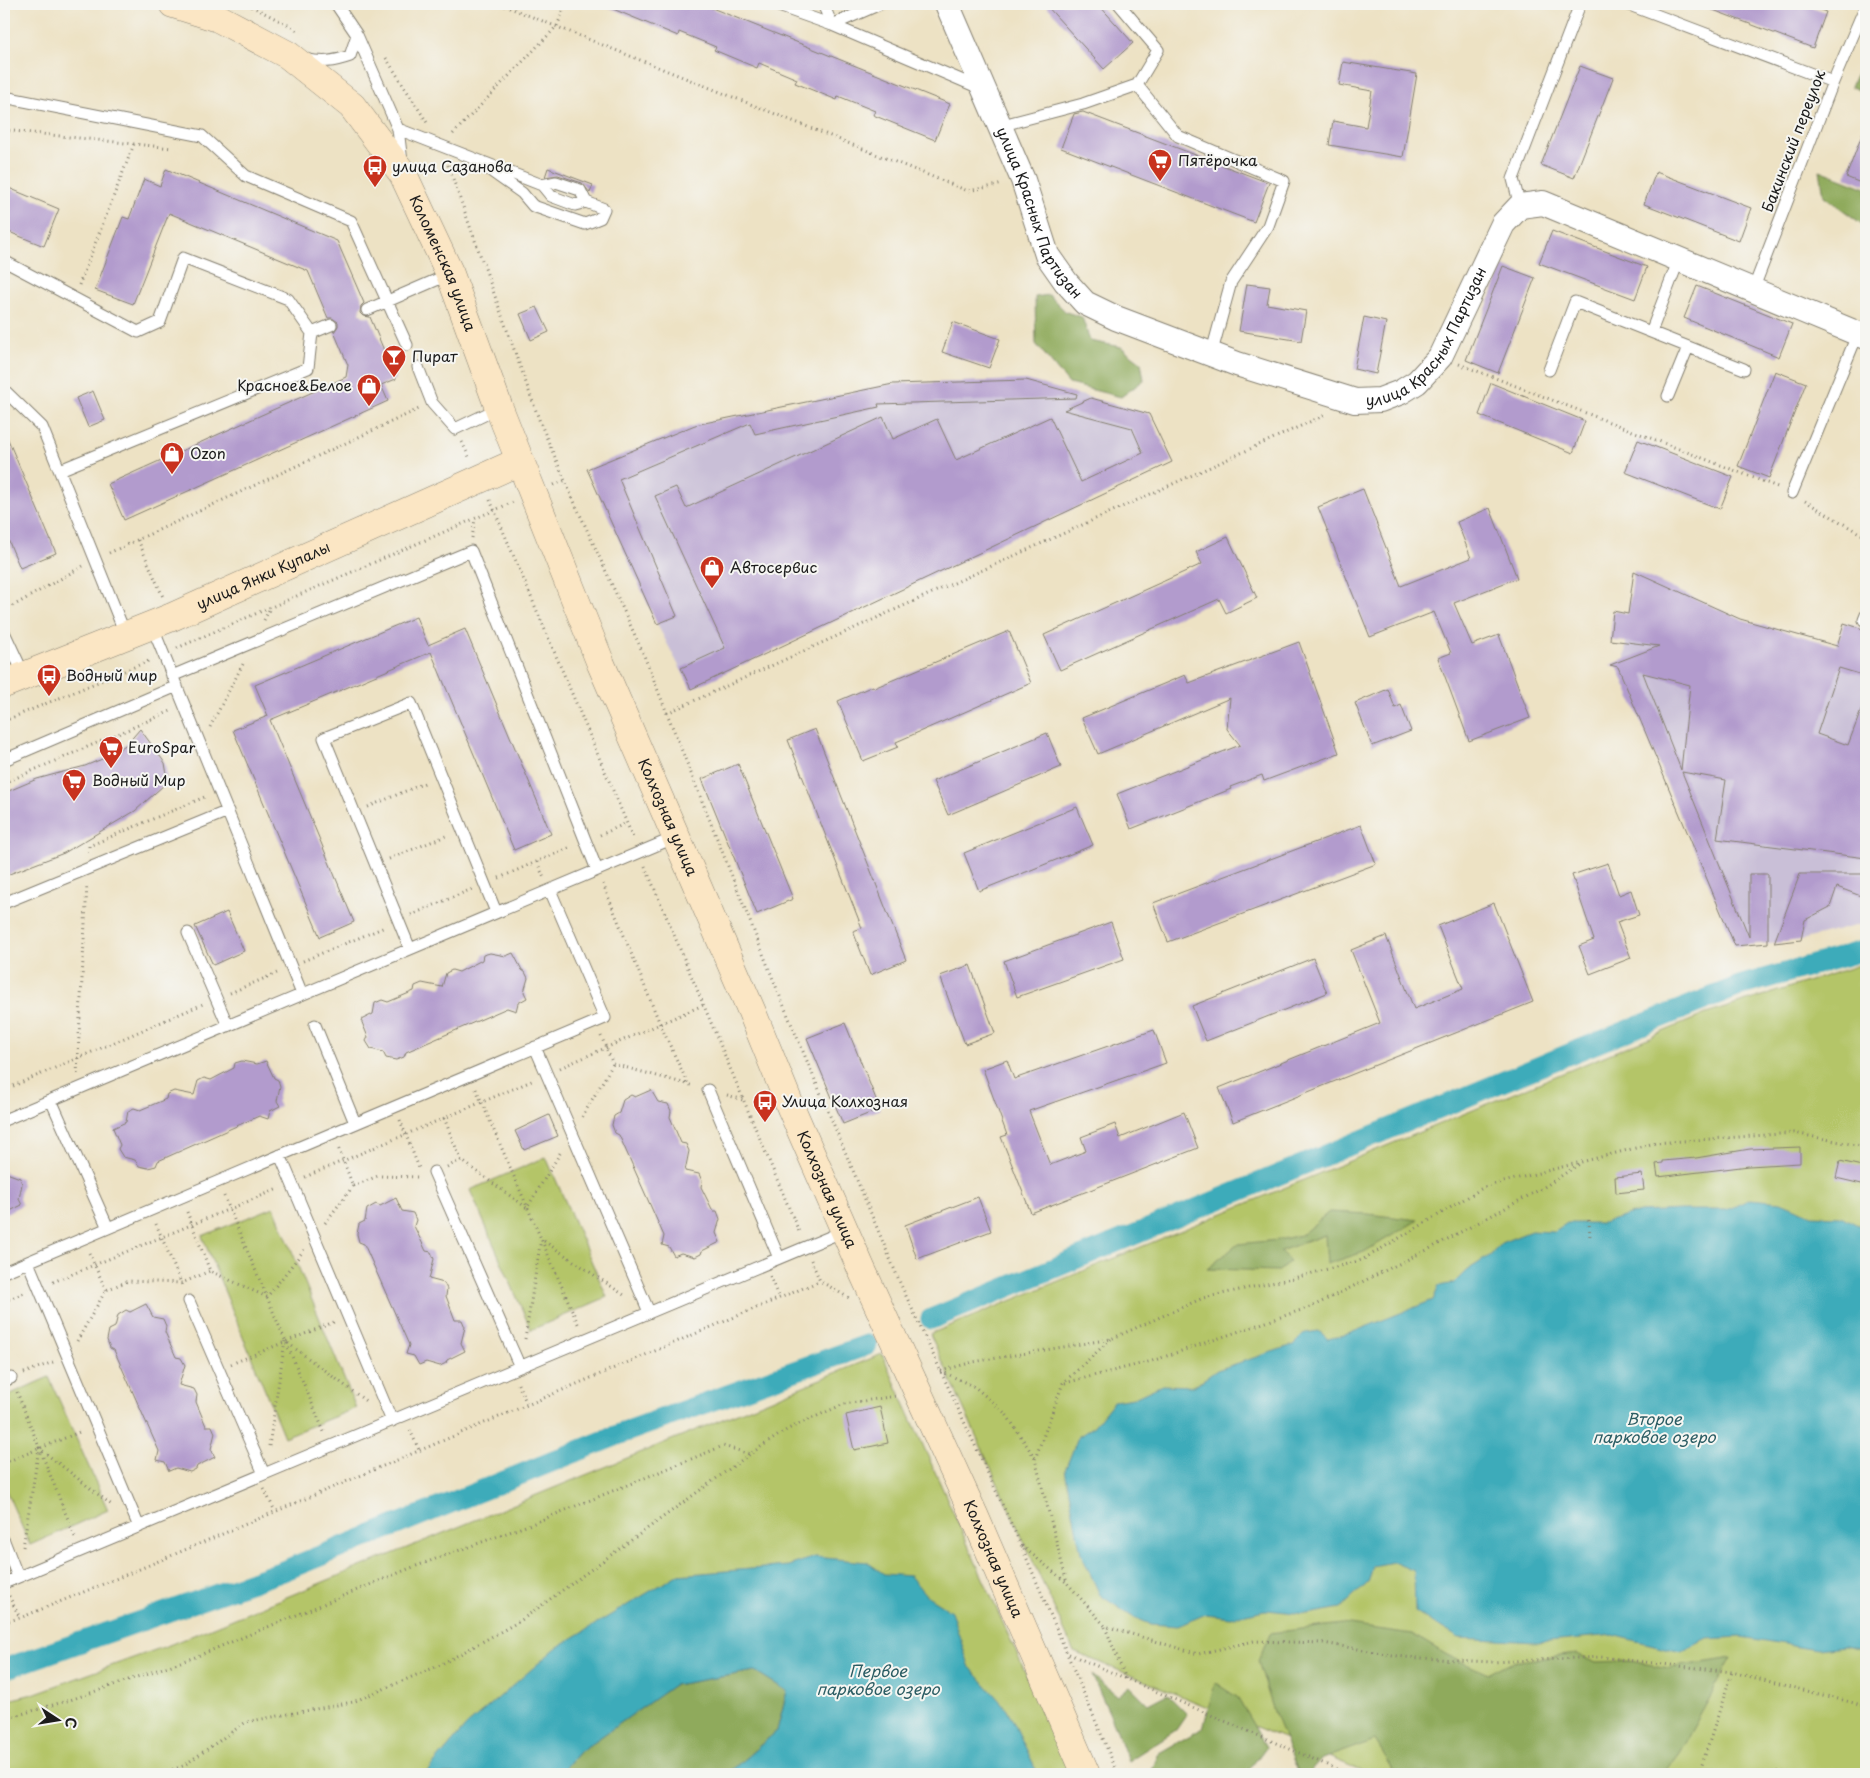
<svg xmlns="http://www.w3.org/2000/svg" width="1870" height="1778" font-family="'Playpen Sans',sans-serif">
  <rect width="100%" height="100%" fill="#f6f6f2"/>
  <filter id="ink" filterUnits="userSpaceOnUse"><feTurbulence type="fractalNoise" baseFrequency=".02" numOctaves="2"/><feDisplacementMap in="SourceGraphic" scale="10" xChannelSelector="R" yChannelSelector="G"/><feConvolveMatrix kernelMatrix="1 2 1 2 8 2 1 2 1" color-interpolation-filters="sRGB"/></filter>
  <filter id="wash" filterUnits="userSpaceOnUse"><feTurbulence type="fractalNoise" baseFrequency=".0096" numOctaves="4" result="noise"/><feDisplacementMap in="SourceGraphic" scale="20" xChannelSelector="R" yChannelSelector="G"/><feGaussianBlur stdDeviation="1.12" result="paint"/><feColorMatrix in="noise" values="0 0 0 0 0 0 0 0 0 0 0 0 0 0 0 0 0 1.4 0 .05"/><feComposite in="paint" operator="in"/></filter>
  <g filter="url(#wash)">
    <rect width="100%" height="100%" fill="#ede2c4"/>
    <path fill="#c9bfd7" d="M1026 380 1149 414 1172 462 691 689 657 624 587 469 695 425 893 384Z
      M1634 571 1740 619 1836 646 1844 623 1866 630V923L1801 940 1735 946 1616 663 1625 659 1626 642 1613 611 1628 613Z"/>
    <path fill="#b4c568" stroke="#687042" d="M1866 963V1774H1370L1074 1652 930 1334 1706 1014Z
      M546 1157 607 1297 531 1330 470 1190Z
      M274 1207 356 1408 284 1437 202 1236Z
      M882 1354 1071 1774H4V1701L33 1694 169 1645Z
      M49 1377 108 1510 30 1545 4 1486V1397Z"/>
    <path fill="#8faa5c" stroke="#56633c" d="M1866 53V94L1851 86Z
      M1820 170 1866 188V227L1824 196Z
      M1049 295 1066 312 1082 317 1090 341 1121 347 1141 362 1144 380 1121 397 1069 384 1036 344 1035 297Z
      M1329 1212 1368 1214 1418 1220 1364 1252 1327 1264 1325 1235 1280 1251 1290 1261 1279 1271 1207 1269 1238 1244 1278 1240 1301 1235Z
      M1342 1624 1412 1634 1447 1655 1488 1674 1511 1662 1577 1654 1596 1662 1629 1661 1669 1668 1732 1658 1679 1753 1663 1774H1396L1375 1740 1322 1759 1308 1774H1299L1275 1715 1258 1661 1270 1633Z
      M755 1671 787 1691 777 1731 727 1774H560L578 1753 674 1685Z
      M1092 1675 1118 1696 1130 1686 1148 1704 1167 1694 1187 1714 1176 1730 1128 1761 1116 1728Z
      M1215 1683 1237 1697 1266 1747 1246 1774H1150L1159 1753 1203 1728Z"/>
    <path fill="#3cabba" stroke="#2c646b" d="M1750 1199 1781 1202 1812 1215 1840 1216 1858 1225H1866V1651L1845 1646 1817 1649 1741 1637 1707 1639 1682 1652 1613 1635 1537 1642 1459 1638 1415 1612 1414 1571 1393 1562 1373 1566 1368 1583 1341 1608 1307 1614 1266 1610 1231 1617 1206 1614 1178 1626 1150 1624 1131 1616 1100 1595 1081 1554 1065 1470 1078 1437 1093 1427 1114 1401 1134 1398 1162 1385 1194 1386 1217 1370 1293 1345 1305 1333 1319 1331 1328 1339 1348 1334 1433 1300 1439 1286 1454 1283 1466 1271 1491 1255 1501 1243 1531 1231 1554 1232 1567 1223H1602L1640 1212 1681 1210H1727Z
      M815 1557 867 1562 884 1574 910 1576 926 1595 951 1611 969 1666 1007 1709 1033 1763 1036 1774H727L777 1731 787 1691 755 1671 674 1685 578 1753 560 1774H425L466 1726 556 1648 677 1575 788 1566Z"/>
    <g fill="none" stroke-linecap="round" stroke-linejoin="round">
      <path stroke="#3cabba" stroke-width="21" d="M931 1319 1574 1052 1742 985 1866 950
        M4 1669 283 1571 625 1432 867 1345"/>
    </g>
    <g id="blocks">
      <path fill="#b29bcd" fill-rule="evenodd" d="M601 4H702L950 104 935 140 873 115 875 111 838 96 837 100 795 83 797 79 759 63 757 68 714 50 716 47 679 32 678 36Z
        M1045 4H1098L1133 43 1104 69Z
        M1700 4H1804L1826 12 1813 48 1700 5Z
        M1343 62 1417 74 1403 157 1329 145 1333 121 1366 127 1372 91 1339 85Z
        M1580 66 1613 78 1574 178 1541 165Z
        M1083 112 1269 183 1254 222 1061 148 1074 114Z
        M1865 127 1866 128V185L1846 177Z
        M548 168 593 185 590 193 582 183 558 175 545 177Z
        M166 169 337 241 364 303 361 306 360 313 363 316 370 317 396 379 381 385 388 401 124 520 108 484 346 377 348 365 334 332 338 326V322L332 318H328L308 271 169 213 133 304 95 290 123 217 129 219 144 179 160 186Z
        M1656 172 1751 208 1739 241 1644 204Z
        M4 186 59 209 44 246 4 230Z
        M1552 231 1647 267 1635 299 1539 263Z
        M1503 266 1535 278 1498 373 1466 360Z
        M1247 284 1270 287 1267 304 1306 311 1301 341 1239 331Z
        M1697 286 1792 324 1779 357 1684 318Z
        M537 307 549 332 531 340 520 314Z
        M1364 317 1386 322 1376 374 1354 369Z
        M953 322 1000 339 989 368 942 352Z
        M1775 371 1806 383 1769 478 1738 466Z
        M1026 380 1077 394 1076 398 878 404 879 407 755 434 750 423 619 479 677 616 657 624 587 469 695 425 893 384Z
        M1491 383 1585 421 1573 453 1479 415Z
        M93 391 105 420 88 427 76 398Z
        M1091 398 1149 414 1172 462 691 689 681 668 725 648 655 496 676 487 686 508 883 417 893 439 937 419 956 460 1050 417 1081 482 1143 453 1132 428 1064 410Z
        M4 430 56 553 20 568 4 530Z
        M1638 440 1733 477 1720 509 1625 472Z
        M1363 489 1401 586 1471 558 1457 522 1490 508 1517 578 1454 603 1472 645 1499 635 1530 718 1469 741 1438 658 1451 653 1434 612 1370 637 1318 507Z
        M1228 537 1257 598 1226 613 1219 599 1060 670 1044 635 1202 564 1196 552Z
        M1634 571 1740 619 1837 646 1844 623 1866 630V676L1839 668 1817 734 1848 745 1865 700H1866V858L1717 839 1726 780 1682 772 1749 937V874H1768V943L1735 946 1618 667 1610 665 1659 646 1610 640 1613 611 1628 614ZM1643 673 1690 685 1681 770Z
        M416 617 428 645 465 629 551 834 514 850 431 652 270 720 354 922 320 937 233 730 268 716 255 685Z
        M1009 631 1031 683 896 742 898 747 863 761 838 701 873 686 874 688Z
        M1299 642 1339 753 1264 781 1262 775 1230 787 1231 789 1131 829 1117 794 1240 745 1227 729 1230 698 1098 754 1082 718 1185 675 1189 683Z
        M1388 689 1395 708 1401 705 1411 731 1372 746 1355 703Z
        M140 729 165 763 167 775 164 785 135 811 64 853 4 876V793L37 779 85 766 107 757 127 744Z
        M815 729 906 960 870 975 853 931 862 928 788 740Z
        M1047 733 1061 767 948 815 933 781Z
        M738 764 793 899 757 914 702 779Z
        M1077 807 1093 845 979 891 964 853Z
        M1361 825 1376 864 1168 942 1153 903Z
        M1608 863 1619 895 1631 890 1639 915 1617 922 1631 958 1590 974 1579 946 1594 940 1572 875Z
        M1800 874H1866V898L1837 887 1830 907 1805 920 1801 940 1774 943Z
        M1494 903 1533 1002 1233 1122 1219 1088 1380 1023 1351 950 1386 936 1414 1009 1463 989 1438 926Z
        M227 912 244 951 213 965 195 926Z
        M1111 922 1124 959 1017 997 1004 961Z
        M490 953 506 956 513 953 522 970 525 972 528 978 524 992 527 998 518 1003 516 1011 507 1008 406 1052 404 1057 396 1060 386 1058 383 1052 371 1049 366 1041 368 1037 361 1020 373 1014 375 1003 382 1000 388 1002 414 991 415 986 422 983 442 987 446 973 452 970 459 972 482 960 483 955Z
        M1313 958 1327 993 1206 1041 1192 1006Z
        M970 965 995 1033 965 1044 940 976Z
        M845 1023 880 1109 843 1124 807 1038Z
        M1154 1030 1166 1063 1029 1111 1050 1165 1086 1151 1081 1137 1115 1124 1120 1138 1184 1112 1198 1148 1031 1213 1001 1137 1007 1135 983 1069 1007 1060 1014 1079Z
        M242 1061 257 1064 266 1061 274 1078 278 1080 280 1086 277 1101 280 1106 270 1111 268 1119 259 1116 158 1161 156 1166 148 1168 139 1166 135 1160 123 1157 118 1149 120 1145 113 1128 126 1122 128 1111 134 1108 140 1110 166 1099 167 1094 174 1091 194 1095 198 1081 204 1078 211 1080 234 1068 235 1063Z
        M651 1090 658 1102 668 1104 671 1111 670 1117 681 1143 686 1144 689 1151 685 1171 699 1174 702 1181 701 1187 713 1211H717L720 1219 716 1233 720 1242 702 1251 701 1254 695 1257 681 1253 674 1256 669 1247 662 1245 664 1236 619 1135 615 1133 612 1125 614 1116 619 1113 623 1100 631 1095 635 1097Z
        M549 1115 558 1136 524 1150 515 1131Z
        M1800 1147V1163L1749 1166 1658 1177 1656 1164 1663 1163V1161L1696 1158 1750 1149Z
        M1840 1161 1866 1167V1185L1836 1178Z
        M4 1172 20 1178 22 1184 19 1199 22 1205 4 1214Z
        M1642 1174 1644 1190 1616 1193 1615 1177Z
        M978 1197 991 1231 917 1259 905 1225Z
        M396 1198 402 1211 413 1213 416 1220 414 1226 426 1251 431 1252 434 1259 429 1279 444 1283 447 1289 446 1296 455 1320H462L465 1327 461 1343 465 1351 447 1360 446 1363 440 1366 426 1362 419 1365 414 1356 406 1354 409 1345 364 1244 359 1242 357 1234 359 1224 365 1221 367 1209 376 1204 380 1206Z
        M146 1304 153 1317 163 1319 166 1326 165 1332 176 1357 181 1358 185 1365 179 1385 194 1389 197 1395 196 1402 206 1426H212L215 1433 211 1449 215 1457 197 1466 196 1469 190 1472 176 1468 169 1471 165 1462 157 1460 159 1451 114 1350 110 1348 107 1340 109 1330 115 1327 118 1315 126 1310 130 1312Z
        M880 1407 888 1443 854 1450 846 1415Z"/>
    </g>
  </g>
  <g filter="url(#ink)">
    <use href="#blocks" fill-opacity="0" stroke="#847f70" stroke-width="1"/>
    <g fill="none" stroke-linecap="round" stroke-linejoin="round">
      <defs>
        <path id="lane" d="M336 4 357 35 398 129 402 162
          M773 4 832 25 982 89
          M823 4 832 25 880 4
          M1627 4 1833 82
          M305 59C322 63 333 62 350 56L357 35
          M1137 85 1178 136 1284 181 1268 226 1231 282 1211 355
          M4 97 202 136 246 176 351 221 407 345
          M999 126 1083 104 1137 85 1158 50 1119 4
          M398 129 542 185 551 196 575 205 586 202 604 209 600 218 585 224 533 206 522 193 474 159
          M542 185 556 182 580 190 586 202
          M1520 206 1513 179 1580 4
          M4 261 138 332 160 322 183 258 288 299 312 333 331 325
          M1753 290 1833 82 1866 5
          M367 310 450 274
          M1651 332 1679 259
          M418 367 432 403 455 429 499 408
          M1549 370 1575 302 1744 369
          M4 390 42 427 126 636
          M1668 396 1688 347
          M60 470 308 368 312 333
          M1792 493 1858 333
          M1864 620 1866 615
          M152 626 302 994
          M4 632 24 675
          M172 676 471 551 597 870
          M4 760 177 686
          M4 903 228 811
          M188 933 228 1026
          M410 949 324 738 411 703 496 912
          M315 1025 355 1123
          M535 1047 649 1312
          M708 1090 779 1258
          M51 1100 108 1228
          M4 1120 676 837
          M280 1155 392 1421
          M434 1172 520 1367
          M28 1262 139 1527
          M4 1272 605 1018 550 890
          M189 1301 264 1474
          M4 1381 11 1378
          M4 1541 18 1577
          M4 1583 844 1231"/>
        <g id="street">
          <path id="s1" d="M947 4 1023 180 1047 255 1066 282 1085 303 1116 318 1237 364 1355 401 1380 400 1401 392 1417 382 1440 357 1503 224 1520 206 1543 203 1866 337"/>
        </g>
        <g id="secondary">
          <path id="s2" d="M173 4 218 18 288 55 352 106 403 174 450 274 499 408 601 664 752 1012 791 1108 861 1268 975 1517 1086 1774"/>
          <path id="s3" d="M4 684 172 617 520 461"/>
        </g>
      </defs>
      <use href="#lane" stroke="#847f70" stroke-width="13"/>
      <use href="#street" stroke="#847f70" stroke-width="26"/>
      <use href="#secondary" stroke="#847f70" stroke-width="29"/>
      <path stroke="#847f70" stroke-width="3" stroke-dasharray="1 4" stroke-linecap="butt" d="M247 4 290 26 298 32
        M500 4 968 191 1003 184
        M386 58 428 124
        M4 130 172 148
        M453 134 557 26 566 4
        M448 165 540 422 568 488 643 653 781 999 901 1285 1021 1545 1118 1774
        M79 285 134 144
        M1459 364 1780 488
        M462 442 470 459
        M554 485 566 480
        M490 500 634 840
        M1805 501 1866 537
        M472 538 475 519
        M138 540 163 597
        M109 553 419 409
        M4 611 83 566
        M264 620 270 608
        M177 648 513 502
        M667 713 1325 415
        M4 721 151 660
        M210 727 243 664
        M4 783 171 711
        M368 807 427 782
        M600 835 627 823
        M89 852V846L207 796
        M389 859 448 835
        M537 862 544 878
        M645 866 800 1234
        M499 878 571 847
        M603 884 660 1024 688 1084
        M411 915 472 889
        M303 961 385 927
        M230 993 277 973
        M601 1036 613 1064 694 1086
        M560 1068 703 1005
        M77 1074 87 885
        M476 1089 579 1326
        M4 1090 203 1004
        M727 1095 743 1100
        M582 1117 613 1064
        M444 1118 461 1160 527 1208 562 1150
        M400 1120 419 1168
        M447 1167 461 1160
        M305 1177 534 1080
        M353 1186 378 1176 421 1177
        M224 1196 325 1434
        M187 1212 210 1271 267 1297 304 1250
        M1589 1220 1590 1238
        M325 1223 353 1186 338 1147
        M156 1224 182 1285
        M89 1253 106 1290
        M811 1260 820 1281 849 1298
        M770 1276 779 1299
        M53 1282 278 1189
        M4 1301 24 1293
        M525 1339 541 1239 624 1295
        M1111 1339 1063 1383 1035 1459 1067 1583 1105 1626 1198 1654 1254 1641 1323 1643 1404 1657 1491 1662 1601 1657 1732 1672 1866 1706
        M77 1341 106 1290 128 1281 182 1283 210 1271
        M231 1364 334 1322
        M941 1371 973 1362 1111 1339 1203 1298 1294 1278 1362 1260 1435 1217 1484 1187 1655 1143 1794 1133 1866 1147
        M941 1371 975 1387 1006 1414 1035 1458
        M24 1373 53 1362
        M1065 1383 1152 1361 1313 1306 1429 1249 1541 1189 1581 1163
        M518 1384 527 1404
        M17 1392 75 1537
        M410 1430 419 1450
        M269 1446 285 1341 367 1402
        M4 1463 82 1431
        M264 1489 275 1511
        M1022 1546 1067 1583
        M23 1547 39 1448 113 1506
        M9 1596 20 1618
        M4 1622 20 1618 135 1571 820 1281
        M1105 1627 1126 1679
        M1069 1654 1348 1774
        M4 1719 70 1700 195 1657 408 1569 534 1523 723 1446 750 1454 788 1429 844 1404 896 1396
        M158 1774 183 1766 246 1722 353 1702 440 1665 520 1621 750 1454
        M1699 1774 1732 1672
        M1762 1774 1781 1771 1784 1774"/>
      <use href="#lane" stroke="#fff" stroke-width="11"/>
      <use href="#street" stroke="#fff" stroke-width="24"/>
      <use href="#secondary" stroke="#fbe6c4" stroke-width="28"/>
    </g>
  </g>
  <defs>
    <symbol id="supermarket-pin" viewBox="-11 -11 22 30"><path d="M0 17L-7.5 6A9.5 9.5 0 1 1 7.5 6Z" fill="#c8321e" stroke="#f6f6f2"/><path d="M-6-5.5h2.5l.6 2H6L4.5 2H-2.5L-4.4-4H-6ZM-1.5 3.2a1.3 1.3 0 1 0 .1 0ZM3 3.2a1.3 1.3 0 1 0 .1 0Z" fill="#fff"/></symbol>
    <symbol id="bus-pin" viewBox="-11 -11 22 30"><path d="M0 17L-7.5 6A9.5 9.5 0 1 1 7.5 6Z" fill="#c8321e" stroke="#f6f6f2"/><path d="M-5-6H5V4H4V6H2V4H-2V6H-4V4H-5ZM-3.5-4V0h7V-4ZM-3.5 1.2v1.5H-2V1.2ZM2 1.2v1.5H3.5V1.2Z" fill="#fff"/></symbol>
    <symbol id="bar-pin" viewBox="-11 -11 22 30"><path d="M0 17L-7.5 6A9.5 9.5 0 1 1 7.5 6Z" fill="#c8321e" stroke="#f6f6f2"/><path d="M-6-5H6L.8 .8V4.5H3.5V6h-7V4.5H-.8V.8Z" fill="#fff"/></symbol>
    <symbol id="shop-pin" viewBox="-11 -11 22 30"><path d="M0 17L-7.5 6A9.5 9.5 0 1 1 7.5 6Z" fill="#c8321e" stroke="#f6f6f2"/><path d="M-5-2.5h2.3a2.7 3.5 0 0 1 5.4 0H5L5.5 6h-11ZM-1.5-2.5h3a1.5 2.3 0 0 0-3 0Z" fill="#fff"/></symbol>
  </defs>
  <g fill-rule="evenodd">
    <use href="#supermarket-pin" x="1146" y="147" width="28" height="38"/>
    <use href="#bus-pin" x="361" y="153" width="28" height="38"/>
    <use href="#bar-pin" x="380" y="343" width="28" height="38"/>
    <use href="#shop-pin" x="355" y="372" width="28" height="38"/>
    <use href="#shop-pin" x="158" y="440" width="28" height="38"/>
    <use href="#shop-pin" x="698" y="554" width="28" height="38"/>
    <use href="#bus-pin" x="35" y="662" width="28" height="38"/>
    <use href="#supermarket-pin" x="97" y="734" width="28" height="38"/>
    <use href="#supermarket-pin" x="60" y="767" width="28" height="38"/>
    <use href="#bus-pin" x="751" y="1088" width="28" height="38"/>
  </g>
  <g text-anchor="middle" stroke-width="4" stroke-linejoin="round" paint-order="stroke">
    <g font-size="15" fill="#1c1c1c" stroke="#f6f6f2">
      <text transform="translate(1794 141) rotate(-69)" y="5">Бакинский переулок</text>
      <text dy="5" stroke="none"><textPath href="#s1" startOffset="229">улица Красных Партизан</textPath></text>
      <text dy="5" stroke="none"><textPath href="#s2" startOffset="391">Коломенская улица</textPath></text>
      <text dy="5" stroke="none"><textPath href="#s1" startOffset="724">улица Красных Партизан</textPath></text>
      <text dy="5" stroke="none"><textPath href="#s3" startOffset="281">улица Янки Купалы</textPath></text>
      <text dy="5" stroke="none"><textPath href="#s2" startOffset="989">Колхозная улица</textPath></text>
      <text dy="5" stroke="none"><textPath href="#s2" startOffset="1394">Колхозная улица</textPath></text>
      <text dy="5" stroke="none"><textPath href="#s2" startOffset="1799">Колхозная улица</textPath></text>
    </g>
    <g font-size="15" fill="#1c1c1c" stroke="#f6f6f2" text-anchor="start">
      <text x="1178" y="166">Пятёрочка</text>
      <text x="392" y="172">улица Сазанова</text>
      <text x="412" y="362">Пират</text>
      <text x="352" y="391" text-anchor="end">Красное&amp;Белое</text>
      <text x="190" y="459">Ozon</text>
      <text x="730" y="573">Автосервис</text>
      <text x="66" y="681">Водный мир</text>
      <text x="128" y="753">EuroSpar</text>
      <text x="92" y="786">Водный Мир</text>
      <text x="782" y="1107">Улица Колхозная</text>
    </g>
    <g font-size="16" font-style="italic" fill="#2a5c63" stroke="#f6f6f2">
      <text x="1654" y="1425">Второе<tspan x="1654" dy="18">парковое озеро</tspan></text>
      <text x="878" y="1677">Первое<tspan x="878" dy="18">парковое озеро</tspan></text>
    </g>
  </g>
  <rect width="1870" height="1778" fill="none" stroke="#f6f6f2" stroke-width="20"/>
  <g transform="translate(58 1720) rotate(102)" stroke="#f6f6f2" stroke-width="4" paint-order="stroke">
  <path d="M0-4L9 19L0 12L-9 19Z" fill="#1c1c1c"/>
  <text y="-8" font-size="14" font-weight="bold" text-anchor="middle" fill="#1c1c1c">С</text>
  </g>
</svg>
